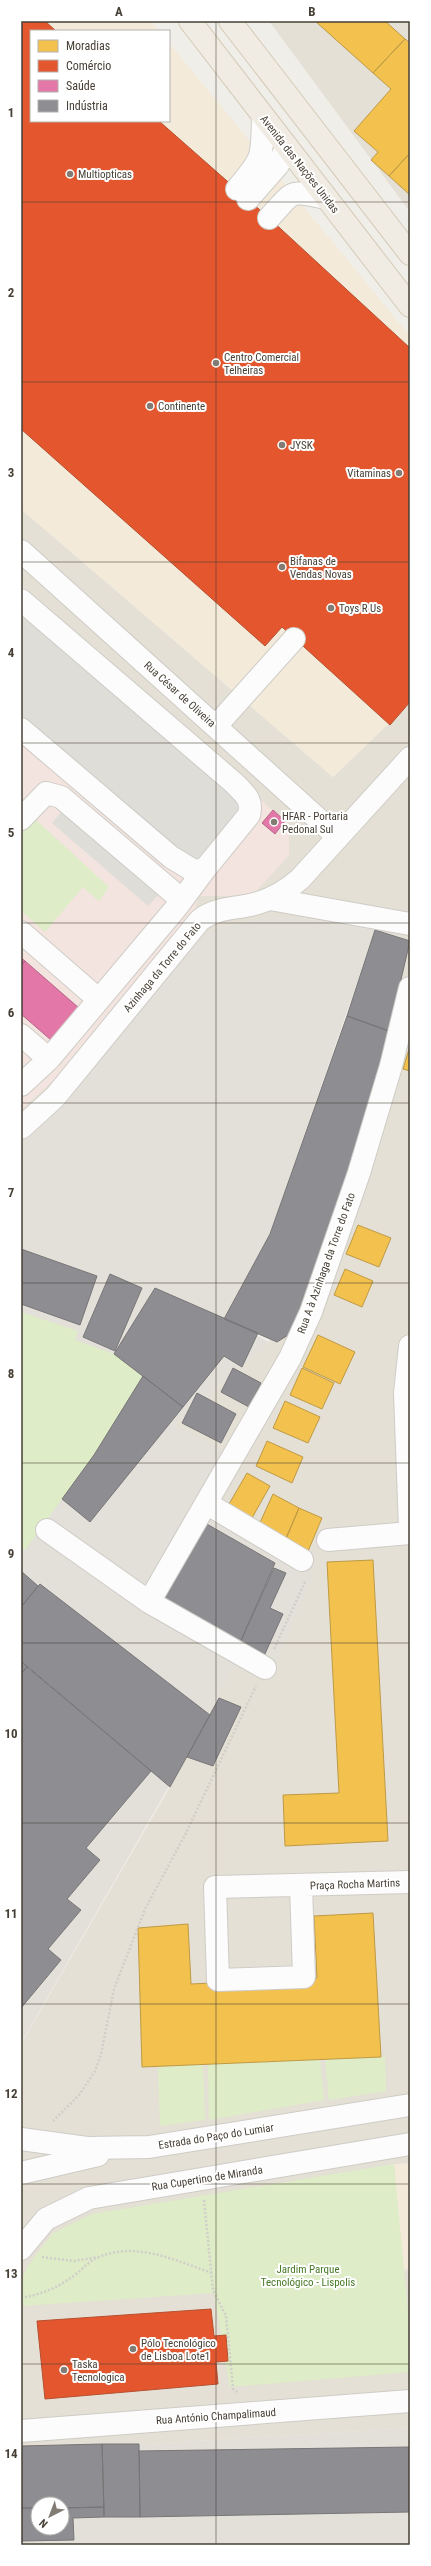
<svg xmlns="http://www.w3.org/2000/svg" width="431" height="2566" font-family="'Roboto Condensed',sans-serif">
  <rect width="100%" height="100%" fill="#f0eee8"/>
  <path fill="#e5e0d5" d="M269 21H410V212Z
    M21 509 333 777 410 703V941L375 930 303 918H264L215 928 70 1094 21 1139Z
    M410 944V2428L21 2452V2044L170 1787 234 1665 269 1680 197 1507 175 1425 269 1342Z"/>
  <path fill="#f3eada" d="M21 21H151L159 31H31V121H169V43L410 336V703L333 777 21 509Z
    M410 2163V2269L403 2270 394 2164Z"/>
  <path fill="#e3dfd9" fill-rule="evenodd" d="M264 918H302L375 930 270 1234 225 1319 269 1342 175 1425 227 1452 197 1507 314 1573 269 1680 234 1666 210 1715 21 2043V1139L70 1094 200 938 215 928Z
    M410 2428V2545H21V2452ZM38 2504H62V2528H38Z"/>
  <path fill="#f3e4df" d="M21 584 289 825V855L252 896H199L195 908 60 1074 21 1110Z"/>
  <path fill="#deecc7" d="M34 818 109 887 99 901 83 887 45 932 21 911V834Z
    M21 1312 78 1331 75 1340 114 1354 143 1376 94 1455 25 1550 21 1548Z
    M385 2057 386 2091 329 2100 325 2059Z
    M320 2059 324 2100 209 2120 208 2064Z
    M203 2064 205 2120 160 2126 158 2066Z
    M394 2164 410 2333V2372L230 2387 214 2293 21 2306V2284L27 2267 53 2233 92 2214Z"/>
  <path fill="#dfddd8" d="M21 602 248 799 194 870 21 728Z
    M62 811 159 894 148 906 52 823Z"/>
  <path fill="#f2c14e" stroke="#be9a46" d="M315 21H385L405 39 373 73Z
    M405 39 410 43V153L389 176 371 160 378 152 354 131 391 89 373 73Z
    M410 153V195L389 176Z
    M410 1046V1071L403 1069Z
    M358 1225 391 1238 379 1267 346 1254Z
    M345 1269 373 1281 362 1307 334 1295Z
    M318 1335 355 1352 340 1384 303 1367Z
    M302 1368 334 1383 322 1409 290 1395Z
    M285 1401 320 1417 308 1443 273 1428Z
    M267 1441 303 1457 292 1483 256 1466Z
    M247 1473 270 1486 252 1518 229 1504Z
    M273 1494 299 1508 286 1539 258 1527Z
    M299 1508 322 1518 306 1556 283 1545Z
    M373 1560 388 1841 285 1846 283 1795 339 1793 327 1562Z
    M373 1913 381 2057 142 2067 138 1928 188 1924 191 1984 317 1978 314 1916Z"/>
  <path fill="#e4572e" stroke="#b55030" d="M21 21H45L56 31H31V121H159L269 218 410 348V702L390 725 282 627 265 646 21 429Z
    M211 2309 214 2336 226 2335 228 2361 216 2362 218 2384 45 2399 37 2321Z"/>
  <path fill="#e377a8" stroke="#b46686" d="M273 810 285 821 275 834 262 823Z
    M21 958 25 961 21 966Z
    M25 961 79 1008 51 1040 21 1014V966Z"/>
  <path fill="#8d8d92" stroke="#787676" d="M375 930 410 941 389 1031 347 1016Z
    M347 1016 389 1031 359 1144 293 1332 277 1342 224 1319 270 1234Z
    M21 1249 97 1276 80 1325 21 1304Z
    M110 1274 142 1288 115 1351 83 1337Z
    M155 1288 258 1333 242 1367 224 1356 183 1407 114 1354Z
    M233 1368 261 1383 249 1407 221 1392Z
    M143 1376 183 1407 90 1522 62 1499 94 1455Z
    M197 1393 236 1414 221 1443 182 1423Z
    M205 1523 275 1563 239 1645 161 1600Z
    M274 1568 286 1573 270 1608 283 1614 264 1656 239 1645Z
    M21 1571 38 1586 21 1607Z
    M40 1584 210 1715 170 1787 21 1661V1607Z
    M21 1661 27 1667 21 1674Z
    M27 1667 151 1771 86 1848 100 1860 67 1899 81 1910 48 1949 61 1960 21 2008V1674Z
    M219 1698 241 1707 213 1766 187 1757Z
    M102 2444 104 2507 62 2508V2504H38V2508H21V2446Z
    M102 2444H139L140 2517H104Z
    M410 2447V2512L140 2517 139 2451Z
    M104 2507V2517L73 2518 74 2540 21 2541V2508H38V2528H62V2508Z"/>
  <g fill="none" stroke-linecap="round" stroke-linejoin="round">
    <defs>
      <path id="minor" d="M237 189C264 157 262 158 263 116
        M248 199 278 165 287 147
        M269 218C295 190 288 190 326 198
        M21 551 338 837
        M21 600 234 783C245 794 253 800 249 815L205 869 194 871 171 857 21 729
        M216 726 294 639
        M21 819 46 793 61 797 182 900
        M270 899 410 924
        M21 932 98 999
        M21 1035 49 1059
        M21 1085 49 1059 176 908 205 869
        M21 1128 55 1097 200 920C216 908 232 909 250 905 270 901 285 892 300 879L410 758
        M410 1346 405 1393 410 1529
        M206 1503 302 1560
        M47 1530 149 1602 265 1668
        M328 1540 410 1533
        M149 1602 290 1358 311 1312 359 1173 391 1066 410 988
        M301 1885 304 1977 218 1980 215 1887 410 1882
        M21 2139 87 2148 149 2147 410 2105
        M21 2173 98 2155
        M21 2249 46 2219 89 2198 410 2144
        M21 2431 410 2401"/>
      <path id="major" d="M190 21 410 306
        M230 21 410 254"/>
    </defs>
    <use href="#minor" stroke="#ceccc6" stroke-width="24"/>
    <use href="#major" stroke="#d3cab5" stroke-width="24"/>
    <path stroke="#d1ceca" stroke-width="2.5" stroke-dasharray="2 2" stroke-linecap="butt" d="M274 1649 306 1580
      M53 2121 79 2095 95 2071 101 2054 114 1989 145 1909 185 1835 256 1686
      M204 2200 213 2290 226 2316 233 2389 239 2393
      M42 2257 74 2261 98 2257
      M21 2298C38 2295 55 2289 69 2279 78 2274 85 2265 93 2260 132 2239 174 2260 212 2273"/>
    <use href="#minor" stroke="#fdfcfc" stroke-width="22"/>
    <use href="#major" stroke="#f1ece3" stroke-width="22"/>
  </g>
  <path fill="none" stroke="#463f35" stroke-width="1" stroke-opacity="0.55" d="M216 21V2545M21 202H410M21 382H410M21 562H410M21 743H410M21 923H410M21 1103H410M21 1283H410M21 1463H410M21 1643H410M21 1823H410M21 2004H410M21 2184H410M21 2364H410"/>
  <g fill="#827c74" stroke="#fff" stroke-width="1.5">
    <circle cx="70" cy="174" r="4"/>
    <circle cx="216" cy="363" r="4"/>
    <circle cx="150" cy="406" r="4"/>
    <circle cx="282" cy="445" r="4"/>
    <circle cx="399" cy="473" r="4"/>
    <circle cx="282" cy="567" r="4"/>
    <circle cx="331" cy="608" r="4"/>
    <circle cx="274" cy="822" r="4"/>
    <circle cx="133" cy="2349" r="4"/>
    <circle cx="64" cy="2370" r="4"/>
  </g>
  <g text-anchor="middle" stroke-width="4" stroke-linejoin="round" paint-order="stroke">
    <g font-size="11" fill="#463f35" stroke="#fff">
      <text transform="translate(300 164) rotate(52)" y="4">Avenida das Nações Unidas</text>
      <text transform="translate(180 694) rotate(42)" y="4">Rua César de Oliveira</text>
      <text transform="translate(162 967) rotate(-50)" y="4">Azinhaga da Torre do Fato</text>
      <text transform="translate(326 1263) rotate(-70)" y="4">Rua A à Azinhaga da Torre do Fato</text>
      <text transform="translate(355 1884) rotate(-2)" y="4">Praça Rocha Martins</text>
      <text transform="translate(216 2136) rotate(-9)" y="4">Estrada do Paço do Lumiar</text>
      <text transform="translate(207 2178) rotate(-9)" y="4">Rua Cupertino de Miranda</text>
      <text transform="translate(216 2416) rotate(-4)" y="4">Rua António Champalimaud</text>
    </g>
    <g font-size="11" fill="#463f35" stroke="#fff" text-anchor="start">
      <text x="78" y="178">Multiopticas</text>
      <text x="224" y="361">Centro Comercial<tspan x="224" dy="13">Telheiras</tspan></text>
      <text x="158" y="410">Continente</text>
      <text x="290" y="449">JYSK</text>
      <text x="391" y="477" text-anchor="end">Vitaminas</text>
      <text x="290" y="565">Bifanas de<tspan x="290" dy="13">Vendas Novas</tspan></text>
      <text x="339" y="612">Toys R Us</text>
      <text x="282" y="820">HFAR - Portaria<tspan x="282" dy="13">Pedonal Sul</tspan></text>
      <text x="141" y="2347">Pólo Tecnológico<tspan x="141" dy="13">de Lisboa Lote1</tspan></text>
      <text x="72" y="2368">Taska<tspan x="72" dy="13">Tecnologica</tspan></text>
    </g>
    <g font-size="11" fill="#477a26" stroke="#fff">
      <text x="308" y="2273">Jardim Parque<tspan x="308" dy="13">Tecnológico - Lispolis</tspan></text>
    </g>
  </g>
  <rect width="431" height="2566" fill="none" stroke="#ffffff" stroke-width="44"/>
  <rect x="30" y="30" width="140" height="92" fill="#ffffff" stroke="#b5b2ae"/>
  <rect x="38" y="40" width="20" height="12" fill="#f2c14e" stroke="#b5b2ae"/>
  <text x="66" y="50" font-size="12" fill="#463f35">Moradias</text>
  <rect x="38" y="60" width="20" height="12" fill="#e4572e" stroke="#b5b2ae"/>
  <text x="66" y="70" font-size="12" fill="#463f35">Comércio</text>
  <rect x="38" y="80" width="20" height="12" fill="#e377a8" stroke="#b5b2ae"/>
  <text x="66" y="90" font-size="12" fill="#463f35">Saúde</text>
  <rect x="38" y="100" width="20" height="12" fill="#8d8d92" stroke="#b5b2ae"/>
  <text x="66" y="110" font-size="12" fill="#463f35">Indústria</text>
  <g transform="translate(50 2516) rotate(222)"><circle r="19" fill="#ffffff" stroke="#b5b2ae"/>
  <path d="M0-3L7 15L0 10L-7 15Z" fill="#827c74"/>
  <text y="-6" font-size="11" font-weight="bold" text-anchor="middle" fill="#463f35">N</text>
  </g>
  <rect x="22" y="22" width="387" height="2522" fill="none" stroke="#463f35" stroke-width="1.5"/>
  <g font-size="13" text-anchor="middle" font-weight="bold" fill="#463f35">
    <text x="119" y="16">A</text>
    <text x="312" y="16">B</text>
    <text x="11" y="117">1</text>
    <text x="11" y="297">2</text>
    <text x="11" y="477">3</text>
    <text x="11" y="657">4</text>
    <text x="11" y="837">5</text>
    <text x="11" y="1017">6</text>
    <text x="11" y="1197">7</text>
    <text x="11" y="1378">8</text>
    <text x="11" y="1558">9</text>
    <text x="11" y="1738">10</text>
    <text x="11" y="1918">11</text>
    <text x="11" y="2098">12</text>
    <text x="11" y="2278">13</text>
    <text x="11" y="2458">14</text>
  </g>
</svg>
